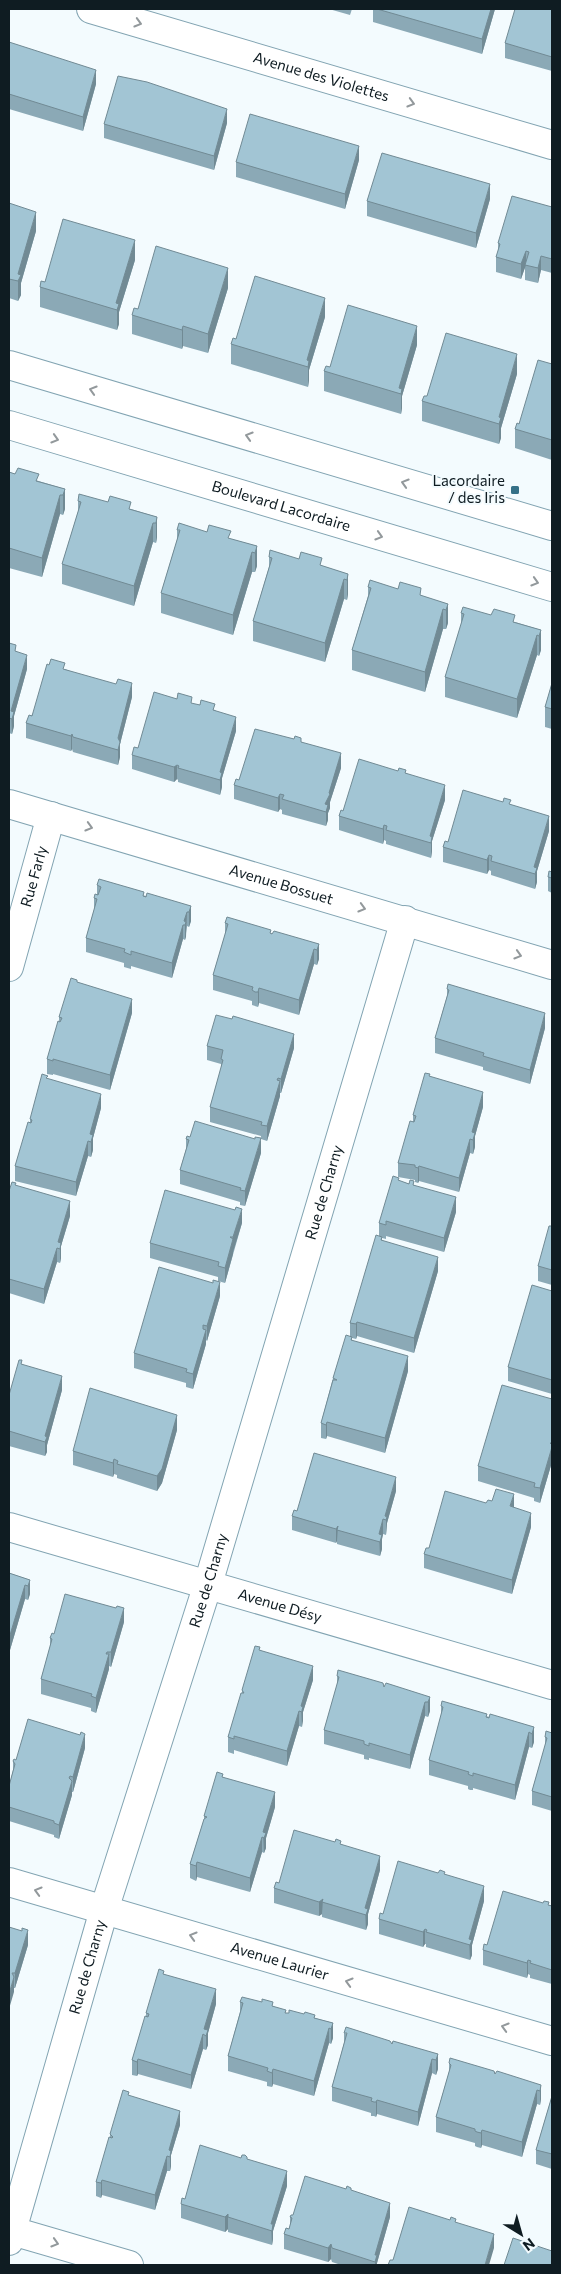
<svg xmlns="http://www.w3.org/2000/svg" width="561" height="2274" font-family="Commissioner,sans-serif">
  <rect width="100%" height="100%" fill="#f3fbfe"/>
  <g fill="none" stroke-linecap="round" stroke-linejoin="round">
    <defs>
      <g id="street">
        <path id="s1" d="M91 9 552 145"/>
        <path id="s2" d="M9 804 552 965"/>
        <path id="s3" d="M9 967 51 816"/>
        <path id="s4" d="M9 1527 552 1685"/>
        <path id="s5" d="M9 1882 552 2041"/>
        <path d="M9 2230 129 2265"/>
        <path id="s6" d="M9 2241 104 1910 208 1584 405 920"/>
      </g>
      <g id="secondary">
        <path d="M9 365 552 526"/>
        <path id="s7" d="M9 425 552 587"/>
      </g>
    </defs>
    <use href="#street" stroke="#82a4b2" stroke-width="30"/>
    <use href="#secondary" stroke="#82a4b2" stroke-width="30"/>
    <use href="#street" stroke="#fff" stroke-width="28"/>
    <use href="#secondary" stroke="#fff" stroke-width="28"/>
  </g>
  <path fill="#8ba9b6" d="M329 9H352L350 15Z
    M373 9H495L482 54 373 22Z
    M552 9V71L505 58V43Z
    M9 42 96 84 83 131 9 109Z
    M227 123 214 170 104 138V124Z
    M359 160 345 209 236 177V162Z
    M490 199 476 248 367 216V201Z
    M9 203 36 231 21 283V295L18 301 9 298Z
    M552 207V287V273L541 270 538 283 525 280V267L521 279 496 272V257L498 253V243Z
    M135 260 119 312V324L117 330 40 307V287L45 282Z
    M228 288 208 353 183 346 182 349 132 334V315L138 309Z
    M325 317 309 370V380L308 387 231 364V344L236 339Z
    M417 345 402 396V408L401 414 324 391V371L330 367Z
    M552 364V460L515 448V429L519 424Z
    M517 374 501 428V438L499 444 422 421V401L427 396Z
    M9 472 65 489V509L63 515 60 514 42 577 9 568Z
    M78 501 131 509 157 517V537L156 543 153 542 134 606 62 584V564L78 512Z
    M177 530 231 539 257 546V566L255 572H252L233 635 161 613V593L177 540Z
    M269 557 322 566 348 574V594L347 600 344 599 325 662 253 641V621L269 567Z
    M368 587 398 589 448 604V623L446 629H443L425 692 352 670V650L368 596Z
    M461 613 515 622 541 630V650L539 656 537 655 517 718 445 697V677L461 625Z
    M9 643 16 652 27 669 14 716V726L12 734 9 733Z
    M65 669 132 697 120 744V757L118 765 73 752 72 749 71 751 26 738V723Z
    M552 683V729L545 727V707Z
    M192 704 215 710 236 731 222 778V787L220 795 178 782V780L177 779 174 782 132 769V755L138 748Z
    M301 742 341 768 330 802V808L328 813V820L326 826 282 814V810L280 809 278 812 234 799V785L239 780Z
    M406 773 445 800 432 841V851L431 858 386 844V841L384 840 383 844 339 830V816L343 811Z
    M511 805 549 831 537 871V882L535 889 491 875V871L489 870 487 874 443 862V847L448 842Z
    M552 871V893L548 891V877Z
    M97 885 191 906V921L189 927 187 926 185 940 183 939 172 978 131 966V969L124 967V963L86 952V938L94 910V898L97 895Z
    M225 923 319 944V959L317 965 314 964 299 1015 259 1003 258 1007 252 1005V1001L213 990V975L225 935Z
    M77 982 132 1013 110 1090 53 1074V1075L47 1074V1059L59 1021V1017Z
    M447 989 545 1028 530 1084 483 1070V1067L435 1053V1038L447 996Z
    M207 1046 294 1048 281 1093H280V1096L267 1141 261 1139V1136L210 1122V1107L221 1069V1064L207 1060Z
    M430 1077 483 1107 475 1136V1147L473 1154 470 1153 459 1192 419 1181 418 1183 415 1182V1180L398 1177V1163L413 1122V1115Z
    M48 1079 101 1108 93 1138V1150L91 1157 88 1156 76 1196 15 1181V1166L30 1122V1119Z
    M190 1137 261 1153 245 1206 240 1205V1202L180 1184V1170L186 1149V1139Z
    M399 1181 414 1185 456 1212 444 1252 386 1236V1239L382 1238V1240L438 1271 414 1353 357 1336 356 1339 352 1338V1340L408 1371 385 1453 327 1436 326 1439 321 1438V1423L333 1378 350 1336V1323L379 1236V1223Z
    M16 1186 70 1216 61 1246V1258L60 1263 57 1262 44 1304 9 1293V1191Z
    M242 1223 225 1283 218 1281V1277L150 1258V1243Z
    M552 1226V1285L538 1281V1266Z
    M552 1291V1394L508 1381V1367Z
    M220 1296 207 1341 206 1340V1344L193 1389 186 1387V1383L134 1368V1353Z
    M22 1364 62 1390 47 1445V1452L45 1456 9 1446V1395Z
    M552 1399V1462L540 1503 534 1501V1498L478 1481V1466Z
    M177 1430 162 1483 157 1491 117 1478V1475L114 1474 113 1477 73 1465V1451Z
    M396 1491 387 1523 386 1535 383 1534 382 1539V1549L380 1556 337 1544V1541L336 1543 292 1530V1516L297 1511Z
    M486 1503 514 1508 531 1527 512 1594 424 1568V1554L429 1548Z
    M9 1573 30 1580V1594L28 1600 25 1599 10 1650H9Z
    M124 1622 111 1667 109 1666V1669L96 1713 91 1711V1708L41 1694V1679L50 1647V1638L54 1634Z
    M260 1650 313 1680 303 1712 302 1725V1727L299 1726 287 1766 234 1750V1754L228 1752V1737L242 1693V1690Z
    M337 1676 384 1687 430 1697V1711L428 1717 425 1716 410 1769 369 1758V1760L364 1759V1755L324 1744V1730L337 1686Z
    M441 1706 534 1727V1742L532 1748 529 1747 515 1800 473 1788V1790H470L468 1789V1786L429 1775V1760L441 1716Z
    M552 1733V1811L532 1805V1791L545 1746V1737Z
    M85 1748 73 1792H72V1795L59 1839 54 1837V1835L9 1821V1786L13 1770V1761Z
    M223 1777 275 1807 266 1838V1848L264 1853 262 1852 250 1892 197 1877 196 1881 190 1878V1864L204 1819V1816Z
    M341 1844 380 1870 368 1914V1924L366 1930 322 1917V1914L319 1916 274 1903V1888L279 1883Z
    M445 1875 484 1901 472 1945V1955L470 1960 426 1947V1944H425L423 1947 379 1934V1919L383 1914Z
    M549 1905 552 1906V1984L530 1978V1975L528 1974 527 1978 483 1965V1950L487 1945Z
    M9 1927 28 1945 15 1988H14V1992Z
    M164 1974 216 2004 208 2033V2045L206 2050 203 2049 191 2089 138 2074 137 2076 132 2075V2060L146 2016V2013Z
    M240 2002 273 2006 286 2013 315 2018 333 2023V2038L331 2044 329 2043 314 2096 273 2084 272 2087 267 2086V2082L228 2071V2056L240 2012Z
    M344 2033 438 2054V2069L436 2075 432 2073 418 2126 377 2114 376 2117 374 2116H371V2113L332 2101V2087L344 2043Z
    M449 2063 541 2085V2099L540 2105 537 2104 522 2157 482 2145 481 2148 477 2147 475 2146V2143L436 2132V2117L449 2072Z
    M129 2096 180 2125 171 2155V2166L170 2171H167L155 2210 102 2195 101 2198 96 2196V2182L110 2138V2134Z
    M552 2096V2169L536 2164V2150Z
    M247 2159 287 2186 273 2231V2239L272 2245 228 2232V2229L225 2232 181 2218V2204L185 2199Z
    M351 2191 390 2217 377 2263V2265H341L332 2262 331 2259 328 2262 284 2249V2234L289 2229 290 2226V2217Z"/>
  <path fill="#718a94" d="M491 9H495L482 54V39Z
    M96 70V84L83 131V117Z
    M227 109V123L214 170V156Z
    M359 146V160L345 209V194Z
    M490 184V199L476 248V233Z
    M36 212V231L21 283V295L18 301V274Z
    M135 240V260L119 312V324L117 330V310L116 303Z
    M526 251V265L521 279V264Z
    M541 256V270L538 283V268Z
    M228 268V288L208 353V334Z
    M325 298V317L309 370V380L308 387V367L307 360Z
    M183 326V346L182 349V330Z
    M417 326V345L402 396V408L401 414V394L399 388Z
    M517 354V374L501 428V438L499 444V417Z
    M65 489V509L63 515V495Z
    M60 495V514L42 577V558Z
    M157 517V537L156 543V523Z
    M153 523V542L134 606V586Z
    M257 546V566L255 572V553Z
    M252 552V572L233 635V615Z
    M348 574V594L347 600V580Z
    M344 579V599L325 662V643Z
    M448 604V623L446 629V610Z
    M443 609V629L425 692V672Z
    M541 630V650L539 656V636Z
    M537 635V655L517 718V699Z
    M27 655V669L14 716V726L12 734 11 711Z
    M132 683V697L120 744V757L118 765V738Z
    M236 717V731L222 778V787L220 795V772Z
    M72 734V749L71 751V736Z
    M341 753V768L330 802V808L328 813V820L326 826V812L325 804Z
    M177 765V779L174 782V767Z
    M445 785V800L432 841V851L431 858V843L430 836Z
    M280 794V809L278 812V798Z
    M549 816V831L537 871V882L535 889V874L534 867Z
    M384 825V840L383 844V829Z
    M489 855V870L487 874V860Z
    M191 906V921L189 927V912Z
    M187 912 186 937 185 940V925L184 921Z
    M183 925V939L172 978V963Z
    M319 944V959L317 965V950Z
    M314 949V964L299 1015V1000Z
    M259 988V1003L258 1007V992Z
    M132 999V1013L110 1090V1075Z
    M545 1013V1028L530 1084V1070Z
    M294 1034V1048L281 1093V1079Z
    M278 1078V1089L280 1081V1096L267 1141V1126Z
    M483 1092V1107L475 1136V1147L473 1154V1140L472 1132Z
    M101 1094V1108L93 1138V1150L91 1157V1142L90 1134Z
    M261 1138V1153L245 1206V1191Z
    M470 1139V1153L459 1192V1178Z
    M88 1141V1156L76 1196V1182Z
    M419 1166V1181L418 1183V1168Z
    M456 1197V1212L444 1252V1238Z
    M70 1201V1216L61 1246V1258L60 1263V1249L58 1242Z
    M242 1209V1223L233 1252V1237Z
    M233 1239V1254L225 1283V1268Z
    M57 1248V1262L44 1304V1289Z
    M438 1257V1271L414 1353V1338Z
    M220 1282V1296L207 1341V1326Z
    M357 1322V1336L356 1339V1324Z
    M203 1325V1338L206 1330V1344L193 1389V1374Z
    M408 1356V1371L385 1453V1438Z
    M62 1376V1390L47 1445V1452L45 1456V1436Z
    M177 1415V1430L162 1483 157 1491V1476Z
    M327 1422V1436L326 1439V1425Z
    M552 1447V1462L540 1503V1488Z
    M114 1459V1474L113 1477V1463Z
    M396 1477V1491L387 1523 386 1535V1520L385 1516Z
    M514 1494V1508L510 1506Z
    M531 1513V1527L512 1594V1580Z
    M383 1519V1534L382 1539V1549L380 1556 379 1534Z
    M338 1526 337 1541 336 1543V1529Z
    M30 1580V1594L28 1600V1586Z
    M25 1585V1599L10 1650V1635Z
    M124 1608V1622L111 1667V1652Z
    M109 1654V1669L96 1713V1698Z
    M313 1666V1680L303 1712V1721L302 1727 301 1706Z
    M430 1697V1711L428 1717V1702Z
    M425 1702V1716L410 1769V1755Z
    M299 1711V1726L287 1766V1751Z
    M534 1727V1742L532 1748V1734Z
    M529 1732V1747L515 1800V1785Z
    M85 1734V1748L73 1792V1777Z
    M70 1776V1787L72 1781V1795L59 1839V1825Z
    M275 1792V1807L266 1838V1848L264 1853 263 1832Z
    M262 1837V1852L250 1892V1878Z
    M380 1856V1870L368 1914V1924L366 1930 365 1908Z
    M197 1862V1877L196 1881V1866Z
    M484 1886V1901L472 1945V1955L470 1960 469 1939Z
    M323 1899 322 1914 319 1916V1902Z
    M425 1929V1944L423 1947V1932Z
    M28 1930V1945L15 1988V1973Z
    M528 1960V1974L527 1978V1963Z
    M14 1977V1992L9 2009V1994Z
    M216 1989V2004L208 2033V2045L206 2050V2036L204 2029Z
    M333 2023V2038L331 2044V2029Z
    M329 2028V2043L314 2096V2081Z
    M203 2034V2049L191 2089V2075Z
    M438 2054V2069L436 2075V2060Z
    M138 2059V2074L137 2076V2062Z
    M432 2059V2073L418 2126V2112Z
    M273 2069V2084L272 2087V2073Z
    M541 2085V2099L540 2105V2091Z
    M537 2090V2104L522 2157V2142Z
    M377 2100V2114L376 2117V2102Z
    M180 2111V2125L171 2155V2166L170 2171V2157L169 2150Z
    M482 2130V2145L481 2148V2133Z
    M167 2156V2171L155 2210V2195Z
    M287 2171V2186L273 2231V2239L272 2245 271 2224Z
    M102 2180V2195L101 2198V2183Z
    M390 2203V2217L377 2263V2265H375V2255Z
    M228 2214V2229L225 2232V2217Z
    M494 2234V2248L489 2265H485Z
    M331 2244V2259L328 2262V2248Z"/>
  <path fill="#a2c5d4" stroke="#718a94" d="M377 9H491L482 39Z
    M515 9H552V57L505 43Z
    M9 42 96 70 83 117 9 94Z
    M118 76 147 82 227 109 214 156 104 124Z
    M250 114 359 146 345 194 236 162Z
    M382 153 490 184 476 233 367 201Z
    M512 196 552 207V259L541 256 538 268 525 265 529 252 526 251 521 264 496 257 500 244 498 243Z
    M9 203 36 212 18 274 21 275 18 281 9 279Z
    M63 219 135 240 116 303 119 304 117 310 40 287 41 281 45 282Z
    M156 246 228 268 208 334 183 326 182 330 132 315 134 308 138 309Z
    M255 276 325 298 307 360 309 361 308 367 231 344 233 338 236 339Z
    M348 305 417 326 399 388 402 389 401 394 324 371 326 366 330 367Z
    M446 333 517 354 499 417 501 418 499 424 422 401 424 396H427Z
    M538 360 552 364V440L515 429 517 423 519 424Z
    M18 468 39 474 36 481 65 489 63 495H60L42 558 9 548V472L15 474Z
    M79 494 108 502 110 496 131 502 129 509 157 517 156 523H153L134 586 62 564 81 502 78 501Z
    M179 523 207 532 209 525 231 531 228 538 257 546 255 553 252 552 233 615 161 593 180 530H177Z
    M270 550 299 559 301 552 322 558 320 565 348 574 347 580 344 579 325 643 253 621 272 558 269 557Z
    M370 580 398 589 400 582 421 588 420 595 448 604 446 610 443 609 425 672 352 650 371 588 368 587Z
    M463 607 491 615 494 609 515 615 513 622 541 630 539 636 537 635 517 699 445 677 464 614 461 613Z
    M9 643 16 645 15 651 27 655 11 711 14 712 12 719 9 718Z
    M51 659 65 663 63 669 116 684 118 679 132 683 118 738 120 742 118 750 73 737 72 734 71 736 26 723 29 715 32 716 47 664 49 665Z
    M552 683V709L545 707Z
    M154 692 177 699 178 693 192 697 191 703 200 705 201 700 215 704 213 710 236 717 220 772 222 773 220 780 178 768 179 766 177 765 174 767 132 755 134 747 138 748Z
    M255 729 294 739 295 736 301 738V742L341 753 329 793 330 794 325 804 328 805 326 812 282 799 284 795 280 794 278 798 234 785 236 779 239 780Z
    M359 759 398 771 399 768 406 770 405 773 445 785 430 836 432 837 431 843 386 830 387 826 384 825 383 829 339 816 341 810 343 811Z
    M463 790 503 802 504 798 511 800 509 804 549 816 534 867 537 868 535 874 491 861 492 856 489 855 487 860 443 847 445 841 448 842Z
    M549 871 552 872V871V878L548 877Z
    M99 879 144 892 143 896 146 897 147 893 191 906 189 912H187L184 921 186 922 185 925H183L172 963 131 951V955L124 952 125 949 86 938 97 899 94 898 95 894 98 895 101 887 97 885Z
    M227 917 271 930 270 933 272 934 274 931 319 944 317 950 314 949 299 1000 259 988 258 992H255L252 990 253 987 213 975 228 924 225 923Z
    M71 978 77 980V982L132 999 110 1075 53 1059V1061L47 1059 58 1021 60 1022 62 1018 59 1017Z
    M448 984 545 1013 530 1070 483 1056 484 1053 435 1038 449 990 447 989Z
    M216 1015 232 1019 233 1016 294 1034 281 1079 278 1078 277 1080 280 1081 267 1126 261 1125 262 1122 210 1107 223 1060 221 1059 223 1050 207 1046Z
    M425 1073 430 1074 429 1076 483 1092 472 1132 475 1133 473 1140 470 1139 459 1178 419 1166 418 1168 415 1167V1165L398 1163 410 1121 414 1122 416 1116 413 1115Z
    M42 1074 48 1076 46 1078 101 1094 90 1134 93 1135 91 1142 88 1141 76 1182 15 1166 28 1122 31 1123 32 1120 30 1119Z
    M195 1121 255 1139V1137L261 1138 245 1191 240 1190 241 1188 180 1170 189 1140 186 1139 187 1136 190 1137Z
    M393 1176 399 1178 398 1180 409 1184 410 1180 414 1181 413 1185 456 1197 444 1238 386 1221V1225L379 1223Z
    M12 1182 16 1183 15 1185 70 1201 58 1242 61 1243 60 1249 57 1248 44 1289 9 1279V1191Z
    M165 1190 235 1210 236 1207 242 1209 233 1237H230L233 1239 225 1268 218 1266 219 1262 150 1243Z
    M549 1226H552V1270L538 1266Z
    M376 1235 382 1237 381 1240 438 1257 414 1338 357 1322 356 1324 350 1323Z
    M159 1267 213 1283V1280L220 1282 207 1326 203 1325V1329L206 1330 193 1374 186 1372 187 1369 134 1353Z
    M532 1285 552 1291V1380L508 1367Z
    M346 1335 352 1337 351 1340 408 1356 385 1438 327 1422 326 1425 321 1423 333 1380H337L333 1378Z
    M19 1360H22L21 1364 62 1376 45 1436 47 1437 45 1442 9 1431V1395Z
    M502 1385 552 1399V1443H550L552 1445V1447L540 1488 534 1487 535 1483 478 1466Z
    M90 1388 177 1415 162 1469 157 1476 117 1464 118 1461 114 1459 113 1463 73 1451Z
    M314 1453 396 1477 385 1516 387 1517 386 1520 383 1519 379 1534 382 1535 380 1542 337 1530 338 1526 336 1529 292 1516 294 1510 297 1511Z
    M496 1489 514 1494 510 1506 531 1513 512 1580 424 1554 426 1548H429L445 1491 486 1503 488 1500 492 1501Z
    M9 1573 30 1580 28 1586 25 1585 10 1635H9Z
    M65 1594 116 1608 117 1606 124 1608 111 1652H107L106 1654H109L96 1698 91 1696 92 1694 41 1679 52 1639 50 1638 52 1633 54 1634Z
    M255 1646 260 1647 259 1650 313 1666 301 1706 303 1707 302 1710V1712L299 1711 287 1751 234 1736V1739L228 1737 241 1693H244L242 1690Z
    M338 1670 383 1683 384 1687 386 1683 430 1697 428 1702H425L410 1755 369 1743V1746L364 1744V1741L324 1730 339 1677 337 1676Z
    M442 1701 487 1714 486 1717 489 1718 490 1714 534 1727 532 1734 529 1732 515 1785 473 1773V1776L470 1775 468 1774 469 1772 429 1760 443 1707 441 1706Z
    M28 1719 80 1735 81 1732 85 1734 73 1777 70 1776 69 1778 72 1781 59 1825 54 1823V1821L9 1807V1786L15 1764 13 1761 14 1759 16 1760Z
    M546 1731 552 1733V1797L532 1791 547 1738 545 1737Z
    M217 1772 223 1774 222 1777 275 1792 263 1832 266 1833 264 1838 262 1837 250 1878 197 1862 196 1866 190 1864 204 1819 207 1817 204 1816Z
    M294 1830 335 1842 336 1839 341 1841 340 1844 380 1856 365 1908 368 1909 366 1915 322 1902 323 1899 319 1902 274 1888 276 1882 279 1883Z
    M398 1861 438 1873 440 1870 445 1872 444 1874 484 1886 469 1939 472 1940 470 1945 426 1932 427 1930 425 1929 423 1932 379 1919 380 1913 383 1914Z
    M503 1891 543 1903 544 1901 549 1902 548 1905 552 1906V1970L530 1963 531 1961 528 1960 527 1963 483 1950 484 1944 487 1945Z
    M9 1927 22 1931V1928L28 1930 15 1973H12L14 1977 9 1994Z
    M159 1969 164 1971 163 1974 216 1989 204 2029 208 2030 206 2036 203 2034 191 2075 138 2059 137 2062 132 2060 145 2016 148 2017 149 2014 146 2013Z
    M242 1997 262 2002V1999L273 2002 272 2006 286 2010 285 2013H289V2010L304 2014 305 2012 315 2015 314 2018 333 2023 331 2029 329 2028 314 2081 273 2069 272 2073 267 2071 268 2068 228 2056 243 2003 240 2002Z
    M346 2027 390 2041 392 2044 393 2041 438 2054 436 2060 432 2059 418 2112 377 2100 376 2102H374L371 2101 372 2098 332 2087 347 2033H344Z
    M450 2058 494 2071 495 2074 497 2071 541 2085 540 2091 537 2090 522 2142 482 2130 481 2133 477 2132 475 2131V2129L436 2117 451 2065 449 2063Z
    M123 2090 129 2092 128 2095 180 2111 169 2150 171 2151 170 2157 167 2156 155 2195 102 2180 101 2183 96 2182 109 2137 112 2138 113 2137 110 2134Z
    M552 2096V2154L536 2150Z
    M200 2145 241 2158 242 2155H245L247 2157V2159L287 2171 271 2224H273L272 2231 228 2217V2214L225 2217 181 2204 182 2198 185 2199Z
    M305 2176 346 2189 347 2186 351 2188V2190L390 2203 375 2255H377L375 2262 332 2248 331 2244 328 2248 284 2234 286 2228 289 2229 292 2218 290 2217 291 2215H293Z
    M409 2207 450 2220 451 2217 456 2219 455 2222 494 2234 485 2265H388L390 2260H393Z
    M513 2238 552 2251V2265H504Z"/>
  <defs><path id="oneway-chevron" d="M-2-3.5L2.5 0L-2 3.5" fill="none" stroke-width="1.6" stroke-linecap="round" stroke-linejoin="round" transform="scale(1.25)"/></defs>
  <g stroke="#93999c">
    <use href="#oneway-chevron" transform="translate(138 23) rotate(16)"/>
    <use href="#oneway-chevron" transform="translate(411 103) rotate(16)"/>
    <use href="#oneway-chevron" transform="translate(93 390) rotate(-163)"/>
    <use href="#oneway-chevron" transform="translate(249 436) rotate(-163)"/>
    <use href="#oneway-chevron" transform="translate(55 439) rotate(17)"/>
    <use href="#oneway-chevron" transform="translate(405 483) rotate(-163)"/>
    <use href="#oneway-chevron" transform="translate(379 536) rotate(17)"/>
    <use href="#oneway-chevron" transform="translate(535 582) rotate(17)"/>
    <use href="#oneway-chevron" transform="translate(89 827) rotate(16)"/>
    <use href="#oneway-chevron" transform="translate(362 908) rotate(16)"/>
    <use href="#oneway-chevron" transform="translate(518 955) rotate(17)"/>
    <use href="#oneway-chevron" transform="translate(38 1891) rotate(-164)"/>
    <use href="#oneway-chevron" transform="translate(193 1936) rotate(-164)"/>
    <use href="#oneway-chevron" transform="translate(349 1982) rotate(-164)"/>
    <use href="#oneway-chevron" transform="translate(505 2027) rotate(-164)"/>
    <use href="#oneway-chevron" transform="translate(55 2243) rotate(17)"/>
  </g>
  <rect fill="#357188" stroke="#f3fbfe" stroke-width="2" x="510" y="485" width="10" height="10" rx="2.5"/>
  <g text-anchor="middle" stroke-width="4" stroke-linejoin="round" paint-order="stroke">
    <g font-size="15" fill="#0f1c22" stroke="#f3fbfe">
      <text dy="5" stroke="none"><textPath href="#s1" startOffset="240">Avenue des Violettes</textPath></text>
      <text dy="5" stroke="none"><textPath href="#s7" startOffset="284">Boulevard Lacordaire</textPath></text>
      <text dy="5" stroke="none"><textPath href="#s3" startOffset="94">Rue Farly</textPath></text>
      <text dy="5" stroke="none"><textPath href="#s2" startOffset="284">Avenue Bossuet</textPath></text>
      <text dy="5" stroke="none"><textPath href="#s6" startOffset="1095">Rue de Charny</textPath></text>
      <text dy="5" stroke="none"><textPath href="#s6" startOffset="690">Rue de Charny</textPath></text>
      <text dy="5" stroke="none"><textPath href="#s4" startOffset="282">Avenue Désy</textPath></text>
      <text dy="5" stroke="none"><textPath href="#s5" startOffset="282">Avenue Laurier</textPath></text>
      <text dy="5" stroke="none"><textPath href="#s6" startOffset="285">Rue de Charny</textPath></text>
    </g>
    <g font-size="15" fill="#0f1c22" stroke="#f3fbfe" text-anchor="end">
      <text x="505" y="486">Lacordaire<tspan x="505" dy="17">/ des Iris</tspan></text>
    </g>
  </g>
  <rect width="561" height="2274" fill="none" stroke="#0f1c22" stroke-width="20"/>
  <g transform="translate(521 2234) rotate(143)" stroke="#f3fbfe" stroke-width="4" paint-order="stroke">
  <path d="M0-4L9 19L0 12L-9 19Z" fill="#0f1c22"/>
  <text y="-8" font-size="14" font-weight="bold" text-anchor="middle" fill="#0f1c22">N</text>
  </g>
</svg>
